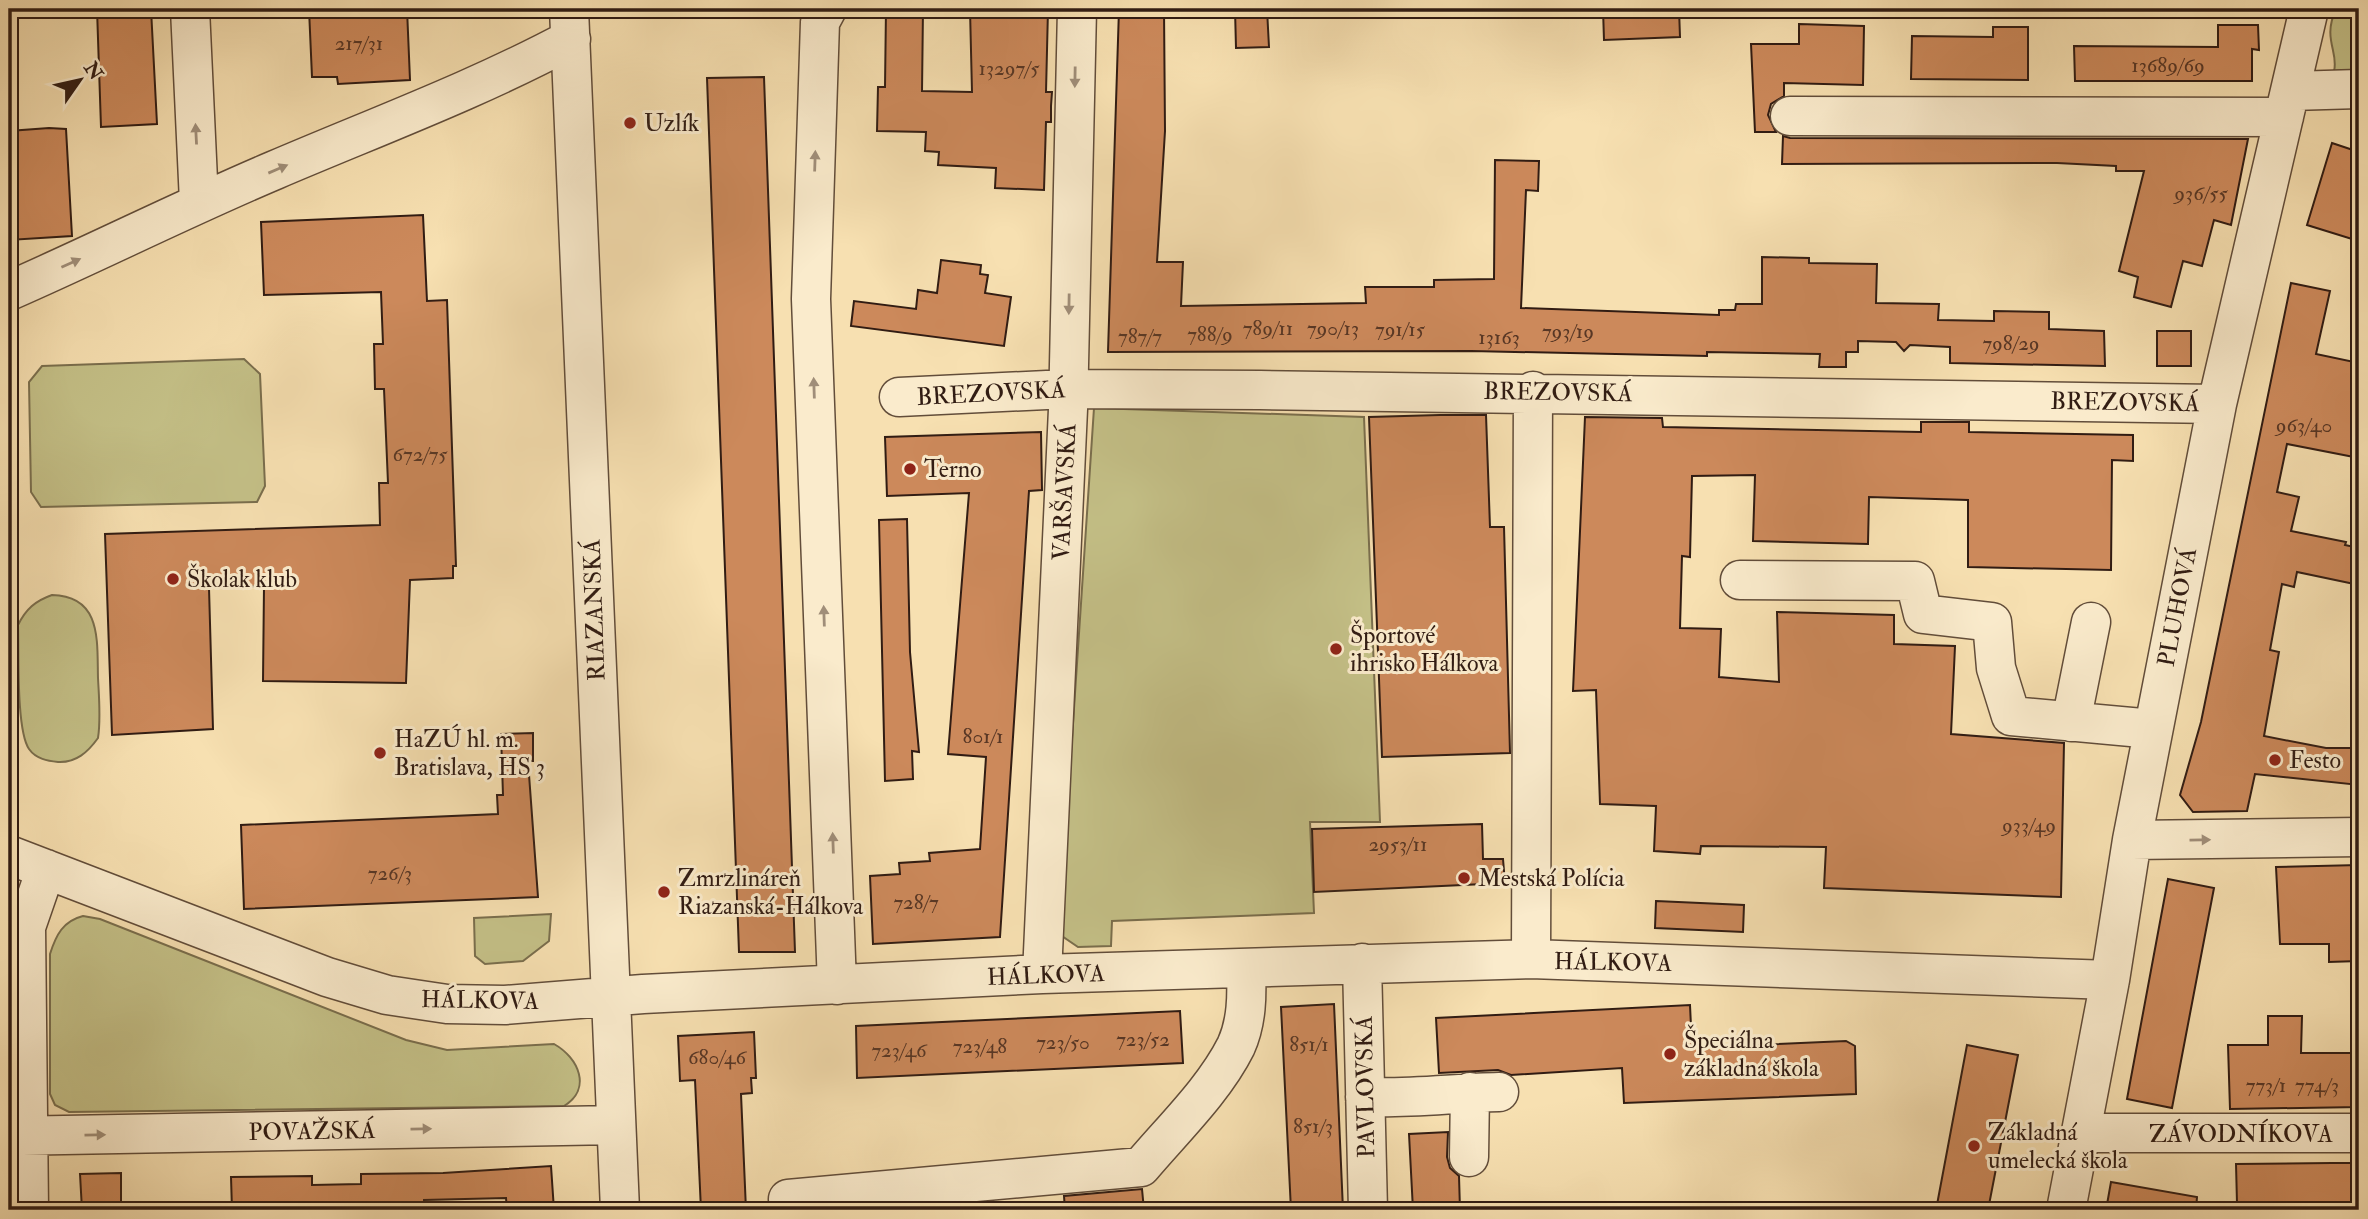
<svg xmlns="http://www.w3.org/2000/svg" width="2368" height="1219" font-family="'IM FELL Double Pica',serif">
  <rect width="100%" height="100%" fill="#f7e0b1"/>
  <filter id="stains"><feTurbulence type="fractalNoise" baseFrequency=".00286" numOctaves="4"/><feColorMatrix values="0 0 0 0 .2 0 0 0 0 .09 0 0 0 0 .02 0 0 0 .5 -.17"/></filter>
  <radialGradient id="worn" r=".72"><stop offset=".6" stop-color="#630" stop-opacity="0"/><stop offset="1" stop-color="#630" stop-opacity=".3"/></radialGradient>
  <path fill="#c4c087" stroke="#7a6e4d" stroke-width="2" d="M2336 9H2359V75L2334 71C2339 52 2322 39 2336 9Z
    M244 359 260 374 265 486 257 502 41 507 31 492 29 382 42 366Z
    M1094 408 1364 417 1380 822H1310L1314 913 1112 921 1111 946 1078 947 1059 934Z
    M52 595C102 596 97 641 98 678 99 698 101 719 98 738 88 752 76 763 58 762 48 761 36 759 29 749 16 730 19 651 18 625 26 609 35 601 52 595Z
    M551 914 549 941 523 961 485 964 475 956 474 918Z
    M83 916 100 919 406 1040 447 1050 554 1044C579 1058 592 1089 564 1106L69 1112 55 1105 50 1094V954C56 935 63 921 83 916Z"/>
  <path fill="#cc895b" stroke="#311c13" stroke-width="2" d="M97 9H151L157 124 101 127Z
    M309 9H407L410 80 338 84 337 77H312Z
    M886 9H923L922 91 972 92 970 9H1048L1046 92H1052L1051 106V122H1046L1044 190 995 188 996 168 938 165 939 152 925 151 926 132 877 131 878 87H885Z
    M1119 9H1164L1165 131 1157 262H1183L1181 306 1366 303 1365 287H1434V280L1494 279 1495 160 1539 161 1538 191 1526 190 1521 308 1719 315V310H1735L1736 304H1762V257L1809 258V263L1877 264 1876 303 1939 304 1938 320 1994 321V311L2049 312V329L2104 331 2105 366 1950 363V347L1910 345 1904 351 1896 342 1858 341V352H1846V367H1819L1820 354 1707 352V356L1471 351 1108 352Z
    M1235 9H1267L1269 47 1236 48Z
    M1603 9H1679L1680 37 1604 40Z
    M1799 24 1864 26 1863 85 1784 83V96L1771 104 1768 115 1776 132H1755L1751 44H1799Z
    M2218 25H2258L2259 50 2252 49V81H2075L2074 46 2218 47Z
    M1993 27H2028V80L1911 79 1912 36 1993 37Z
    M764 77 795 952H739L707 78Z
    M49 128 66 129 72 236 9 240V131Z
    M1783 136 1790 138 2248 139 2231 225 2214 220 2202 266 2183 261 2171 307 2134 297 2138 277 2119 271 2144 171H2116V166L2057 163 1782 164Z
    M2332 143 2359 152V215L2352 239 2307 225Z
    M423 215 427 301 447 300 456 566H453V578L410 580 406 683 263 681 264 586 209 588 213 729 112 735 105 534 380 525 379 483H388L384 389H375L374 344H383L381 292 264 295 261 222Z
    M941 260 981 265 980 274 988 275 985 293 1011 297 1004 346 851 326 854 301 916 309 918 290 937 293Z
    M2291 283 2330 291 2316 354 2359 363V458L2287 444 2277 492 2299 497 2291 531 2346 542 2345 545 2359 548V585L2297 572 2294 587 2282 584 2270 650 2279 652 2264 736 2326 748H2359V785L2255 774 2247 811 2193 812 2180 795 2201 722Z
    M2157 331H2191V366H2157Z
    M1440 415H1486L1490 527H1504L1510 753 1382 757 1369 417Z
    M1585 417 1662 418 1663 427 1921 432V422H1969V432L2133 435V461L2112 460 2111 570 1968 567V500L1869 497 1868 544 1753 541 1755 475 1692 476 1690 557 1682 556 1680 628 1721 629 1719 677 1779 682 1777 612 1894 615V644L1955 646 1951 734 2064 743 2061 897 1824 888 1826 847 1701 846 1700 854 1654 851 1656 806 1600 804 1596 690 1573 691Z
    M1041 432 1042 490 1029 491 1000 937 873 944 870 876 900 874 899 863 930 861 929 853 980 849 986 757 948 754 969 493 887 496 885 437Z
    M907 519 910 652 919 752 912 751 913 779 885 781 879 520Z
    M533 733V761H528L538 897 244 909 241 825 498 814 497 795H503L501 734Z
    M1482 824 1483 859H1503L1505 883 1314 892 1312 829Z
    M2359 865V961L2329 962V944H2280L2276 867Z
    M2168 879 2214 888 2172 1108 2127 1099Z
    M1656 901 1744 905 1743 932 1655 928Z
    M1334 1004 1343 1210H1291L1281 1007Z
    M1690 1005 1692 1048 1846 1041 1855 1046 1856 1094 1624 1103 1622 1068 1511 1075 1498 1070 1439 1073 1436 1018Z
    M1180 1011 1183 1063 857 1078 856 1026Z
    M2268 1016H2302L2301 1053H2359V1107L2230 1109 2228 1045H2268Z
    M754 1032 756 1078H751L752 1093 741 1094 746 1210H701L695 1080 680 1081 678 1036Z
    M1967 1045 2018 1055 1988 1210H1936Z
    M1448 1132 1447 1157 1450 1168 1459 1176 1460 1210H1413L1409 1134Z
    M2332 1163H2359V1210H2271V1204L2237 1203 2236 1164Z
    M551 1166 554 1210H507L506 1198 424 1200V1210H232L231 1177 312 1176V1185L361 1184V1174L443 1173Z
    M121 1173V1210H82L80 1174Z
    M2111 1182 2197 1197 2196 1210H2106Z
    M1142 1189 1144 1210H1065L1064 1196Z"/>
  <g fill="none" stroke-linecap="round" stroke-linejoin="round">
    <defs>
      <path id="minor" d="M190 9 199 202
        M569 9 620 1210
        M827 9 820 22 811 299 837 985
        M2291 91 2359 89
        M1790 116 2284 117
        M9 291C98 252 185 208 275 170 373 128 476 90 571 39
        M899 397 1067 389 1260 390 2217 404
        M1740 580 1915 581 1923 614 1992 622 1996 668 2011 716 2153 729
        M2071 722 2091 622
        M2132 840 2359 837
        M9 855 327 977 387 995 447 1004 505 1005 643 994 1042 974 1531 959 2110 980
        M1531 959 1533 391
        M1362 963 1368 1210
        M1042 974 1068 409 1077 9
        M1365 1097C1410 1099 1454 1093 1499 1092
        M2081 1133H2359
        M9 1136 616 1125
        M1469 1157 1470 1092
        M29 1210 26 927 46 869
        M789 1210 788 1199 1141 1167C1173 1129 1214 1090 1236 1046 1247 1022 1247 995 1246 970
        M2066 1210 2110 980 2132 840 2217 404 2309 9"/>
    </defs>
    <use href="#minor" stroke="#624d3a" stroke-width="41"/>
    <use href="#minor" stroke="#faebcc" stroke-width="38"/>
  </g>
  <defs><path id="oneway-solid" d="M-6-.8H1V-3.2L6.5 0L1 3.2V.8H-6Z" transform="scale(1.75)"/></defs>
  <g fill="#a08e79">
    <use href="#oneway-solid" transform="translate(1075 77) rotate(91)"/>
    <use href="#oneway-solid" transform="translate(196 134) rotate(-93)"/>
    <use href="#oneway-solid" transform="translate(815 161) rotate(-88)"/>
    <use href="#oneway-solid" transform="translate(278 169) rotate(-23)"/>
    <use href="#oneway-solid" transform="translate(71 263) rotate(-24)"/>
    <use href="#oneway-solid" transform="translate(1069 304) rotate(91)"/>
    <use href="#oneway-solid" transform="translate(814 388) rotate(-92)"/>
    <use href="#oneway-solid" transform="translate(824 616) rotate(-92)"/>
    <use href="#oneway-solid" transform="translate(2200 840) rotate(-1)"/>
    <use href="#oneway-solid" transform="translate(833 843) rotate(-92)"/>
    <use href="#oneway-solid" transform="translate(421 1129) rotate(-1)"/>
    <use href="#oneway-solid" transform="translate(95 1135) rotate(-1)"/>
  </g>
  <g fill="#8f2418" stroke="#faebcc" stroke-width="2.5">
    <circle cx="630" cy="123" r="7"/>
    <circle cx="910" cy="469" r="7"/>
    <circle cx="173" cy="579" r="7"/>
    <circle cx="1336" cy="649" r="7"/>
    <circle cx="380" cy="753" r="7"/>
    <circle cx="2275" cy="760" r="7"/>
    <circle cx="1464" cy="878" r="7"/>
    <circle cx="664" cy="892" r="7"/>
    <circle cx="1670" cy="1054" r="7"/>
    <circle cx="1974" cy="1146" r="7"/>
  </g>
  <g text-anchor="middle" stroke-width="6" stroke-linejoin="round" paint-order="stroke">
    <g font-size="21" fill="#583725">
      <text x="359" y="50">217/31</text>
      <text x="2168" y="72">13689/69</text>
      <text x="1009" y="75">13297/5</text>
      <text x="2201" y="200">936/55</text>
      <text x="1268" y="335">789/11</text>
      <text x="1333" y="335">790/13</text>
      <text x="1400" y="336">791/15</text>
      <text x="1568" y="338">793/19</text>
      <text x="1210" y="341">788/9</text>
      <text x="1140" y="343">787/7</text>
      <text x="1499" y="344">13163</text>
      <text x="2011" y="350">798/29</text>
      <text x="2304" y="432">963/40</text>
      <text x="420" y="461">672/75</text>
      <text x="983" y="743">801/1</text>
      <text x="2029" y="832">933/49</text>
      <text x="1398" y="851">2953/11</text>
      <text x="390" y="880">726/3</text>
      <text x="916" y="909">728/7</text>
      <text x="1143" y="1046">723/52</text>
      <text x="1063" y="1049">723/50</text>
      <text x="1309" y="1051">851/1</text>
      <text x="980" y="1053">723/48</text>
      <text x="899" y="1057">723/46</text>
      <text x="717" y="1064">680/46</text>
      <text x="2266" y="1092">773/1</text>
      <text x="2317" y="1092">774/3</text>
      <text x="1313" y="1133">851/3</text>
    </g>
    <g font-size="24" fill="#311c13" stroke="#faebcc" text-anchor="start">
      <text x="644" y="131">Uzlík</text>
      <text x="924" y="477">Terno</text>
      <text x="187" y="587">Školak klub</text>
      <text x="1350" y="643">Športové<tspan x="1350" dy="28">ihrisko Hálkova</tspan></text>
      <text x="394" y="747">HaZÚ hl. m.<tspan x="394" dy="28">Bratislava, HS 3</tspan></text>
      <text x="2289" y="768">Festo</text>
      <text x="678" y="886">Zmrzlináreň<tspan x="678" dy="28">Riazanská-Hálkova</tspan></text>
      <text x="1478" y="886">Mestská Polícia</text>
      <text x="1684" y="1048">Špeciálna<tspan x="1684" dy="28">základná škola</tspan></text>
      <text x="1988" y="1140">Základná<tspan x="1988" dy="28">umelecká škola</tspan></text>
    </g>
    <g font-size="24" fill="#311c13" stroke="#faebcc">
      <text transform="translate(1558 392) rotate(1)" y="8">BREZOVSKÁ</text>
      <text transform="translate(991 393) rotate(-3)" y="8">BREZOVSKÁ</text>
      <text transform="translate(2125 402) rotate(1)" y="8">BREZOVSKÁ</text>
      <text transform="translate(1064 492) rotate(-87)" y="8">VARŠAVSKÁ</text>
      <text transform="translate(2177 607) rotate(-79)" y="8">PLUHOVÁ</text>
      <text transform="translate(594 610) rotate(-92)" y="8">RIAZANSKÁ</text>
      <text transform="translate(1613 962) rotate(1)" y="8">HÁLKOVA</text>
      <text transform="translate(1046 975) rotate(-2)" y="8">HÁLKOVA</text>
      <text transform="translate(480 1000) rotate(1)" y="8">HÁLKOVA</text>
      <text transform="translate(1365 1087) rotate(-91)" y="8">PAVLOVSKÁ</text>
      <text transform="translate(312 1131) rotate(-1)" y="8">POVAŽSKÁ</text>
      <text x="2241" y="1142">ZÁVODNÍKOVA</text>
    </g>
  </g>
  <rect width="2368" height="1219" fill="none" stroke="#f7e0b1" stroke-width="35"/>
  <rect x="10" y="10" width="2347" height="1198" fill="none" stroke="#311c13" stroke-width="3.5"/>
  <rect x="18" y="18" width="2333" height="1184" fill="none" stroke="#311c13" stroke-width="2"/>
  <g transform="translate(80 80) rotate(56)" stroke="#faebcc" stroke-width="5" paint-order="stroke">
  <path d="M0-5L12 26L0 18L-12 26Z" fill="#311c13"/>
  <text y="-10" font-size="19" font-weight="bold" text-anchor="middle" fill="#311c13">N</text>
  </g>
  <rect width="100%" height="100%" filter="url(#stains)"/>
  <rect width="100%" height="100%" fill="url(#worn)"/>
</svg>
